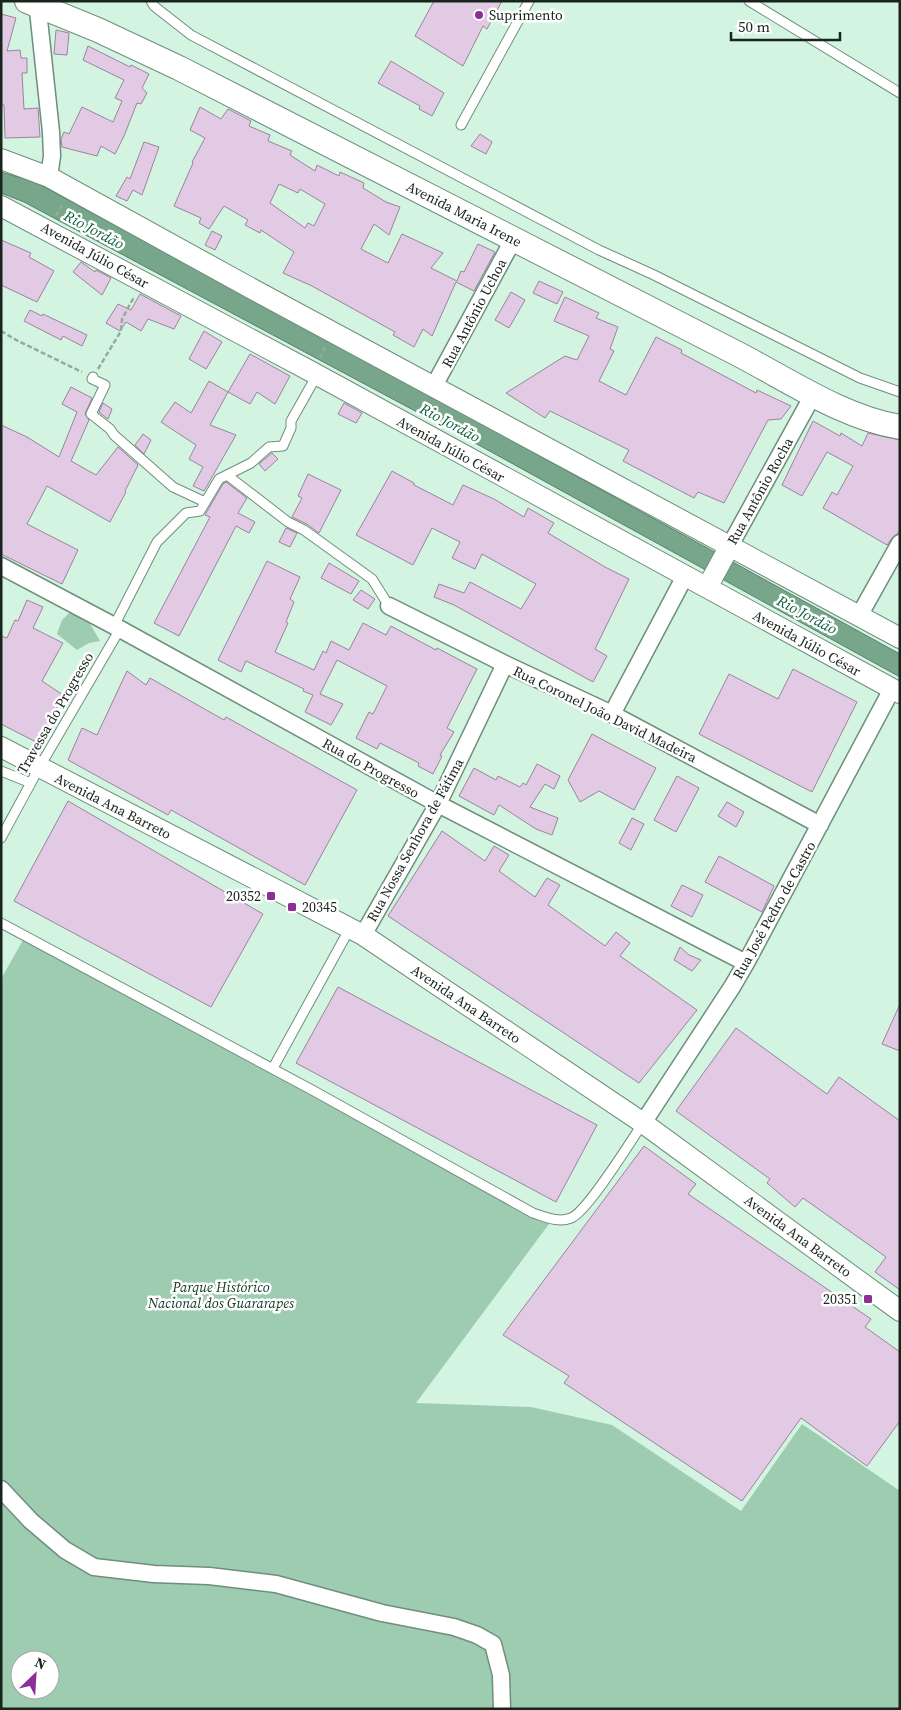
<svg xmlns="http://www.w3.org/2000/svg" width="901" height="1710" font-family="'Source Serif 4',serif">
  <rect width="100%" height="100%" fill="#d3f4e0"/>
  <path fill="#9eccb1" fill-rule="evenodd" d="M72 610 86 617 100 641 89 643 77 650 57 634 62 620Z
    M23 940 552 1220 416 1403 531 1407 612 1425 741 1511 802 1424 900 1491V1709H1V979ZM20 1660H50V1690H20Z"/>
  <path fill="#77a68b" stroke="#5a7f6a" d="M1 172 35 182 478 422 900 654V677L475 443 24 202 1 193Z"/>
  <path fill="#e3cae4" stroke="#9a849c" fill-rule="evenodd" d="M434 1H502L487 29 483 26 463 66 415 36Z
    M1 14 16 18 7 51 20 50 21 58H27V73H22L24 109 38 108 40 137 5 138 4 105H1Z
    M56 30 69 33 67 55 54 54Z
    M88 46 130 67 131 65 149 74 142 88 147 93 141 104 137 103 124 136 115 154 101 146 97 156 62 147 61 139 64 132 69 134 82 107 113 122 122 101 115 98 124 80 83 60Z
    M391 61 444 93 432 116 419 109 420 106 378 83Z
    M200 107 221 119 228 109 251 121 249 126 270 135 268 141 292 151 290 155 315 171 317 165 339 176 340 172 364 183 363 188 386 202 400 207 389 235 374 224 361 249 388 263 402 234 443 253 431 268 457 281 461 271 464 272 478 244 495 252 474 291 456 282 432 336 423 329 414 347 393 335 395 332 312 286 283 273 294 252 261 230 260 233 245 225 248 220 224 206 209 229 199 223 201 218 174 206 193 163 192 162 205 138 190 130ZM279 184 298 193 300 189 325 204 314 226 308 223 305 228 270 203Z
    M480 134 492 142 486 154 471 146Z
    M144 142 159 147 142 195 133 190 127 201 116 196 127 177 130 179Z
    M212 231 222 236 215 250 205 245Z
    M1 240 31 253 29 257 54 271 37 302 1 285Z
    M81 262 95 272 96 270 111 278 102 295 73 272Z
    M539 281 563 292 557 304 533 293Z
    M511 292 525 300 509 328 495 320Z
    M140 294 181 316 174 329 148 319 141 331 126 322 120 331 106 323 118 304 131 310Z
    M565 297 599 313 596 318 618 327 610 349 614 351 599 381 626 395 656 337 682 350 681 353 756 393 757 390 791 406 781 419 768 420 724 503 698 492 694 498 623 461 629 450 550 411 545 418 506 393 565 356 577 360 589 336 554 321Z
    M30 310 42 316 43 314 87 335 82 346 63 336 61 340 24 321Z
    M204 331 222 342 206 369 189 359Z
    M250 354 290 376 275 404 257 392 250 404 228 392Z
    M209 381 228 392 210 425 236 435 204 491 193 486 203 467 189 459 196 445 161 422 175 402 191 413Z
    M71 387 92 398 85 414 89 420 71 461 96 475 118 447 138 465 125 491 126 492 110 522 47 486 27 524 78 550 62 584 1 554V425L27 437 59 457 77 412 62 404Z
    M103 403 112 409 108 419 99 412Z
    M344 403 362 413 356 423 338 414Z
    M813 421 840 436 841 433 862 446 868 433 900 440V531L892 538 887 545 823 508 832 492 837 495 853 466 827 452 802 496 782 485Z
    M143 434 151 440 144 454 135 445Z
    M272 453 278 459 265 471 259 464Z
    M392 471 414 483V485L453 505 463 485 494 499 524 517 528 508 554 523 548 533 605 567 629 579 595 649 607 656 593 682 454 605 434 597 439 584 464 593 470 582 521 609 536 584 482 554 475 569 452 558 460 542 432 528 413 565 356 535Z
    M308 474 341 490 319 533 307 524 292 517 302 498 298 496Z
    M226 482 247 498 238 513 255 522 249 533 236 526 179 636 154 623 210 517 205 515 223 484Z
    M286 528 297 533 290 547 279 542Z
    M267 561 300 577 290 599 294 602 286 622 288 623 275 652 314 670 323 651 326 653 331 641 349 650 363 623 386 635 391 626 436 650 437 648 477 669 447 728 454 732 440 755 442 756 433 774 418 766 419 763 380 743 377 749 356 738 369 712 373 714 387 686 366 675 337 660 320 694 343 704 331 725 305 712 313 695 303 691 304 689 246 661 241 672 218 660Z
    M329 563 359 581 351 594 321 578Z
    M361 590 375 599 368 609 353 600Z
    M27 600 43 607 33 628 63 643 42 681 63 695 40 744 1 724V636L7 638 15 620 18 621Z
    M793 669 857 702 812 792 699 734 729 674 778 699Z
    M127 671 146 685 150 678 224 720 226 717 357 790 305 885 171 810 168 815 68 760 82 728 97 735Z
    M592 734 656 768 634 810 599 791 580 802 568 780Z
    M537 764 560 776 554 789 545 784 530 807 558 818 552 835 536 829 499 805 494 815 459 796 474 768 496 780 498 776 520 787 523 783 526 785Z
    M677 776 699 788 676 832 654 820Z
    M68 801 263 914 211 1007 14 901Z
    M727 802 744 812 736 827 718 816Z
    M632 818 644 824 631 850 619 843Z
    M442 831 485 861 494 846 509 855 499 871 535 897 547 878 560 885 548 905 605 946 616 932 630 943 620 956 697 1010 639 1083 388 916Z
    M719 856 774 886 762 912 705 882Z
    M682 885 703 895 692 917 671 906Z
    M680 947 689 955 701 960 692 971 674 960Z
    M338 987 597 1125 556 1202 296 1063Z
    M900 1004V1051L882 1044Z
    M736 1028 827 1094 839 1077 900 1121V1290L875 1272 886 1257 803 1198 795 1207 767 1183 770 1179 676 1111Z
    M644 1146 696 1184 688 1194 871 1319 865 1327 900 1352V1421L867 1466 801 1418 742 1501 564 1383 569 1376 503 1335Z"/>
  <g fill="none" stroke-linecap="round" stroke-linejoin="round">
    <defs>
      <path id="service" d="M151 1 154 6 191 35 599 250 654 275 860 378 900 392
        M749 1 900 93
        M461 125 529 1
        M93 377 92 379 105 385 91 414 110 429 114 435 173 487 205 502
        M227 475 288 522 304 530 372 579 389 606
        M114 626 157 542 186 513 200 511 219 479 251 463 269 447 283 446 291 428V421L317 375
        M1 771 31 783
        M1 838 39 768 120 629
        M1 923 314 1091 533 1213C546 1217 558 1223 571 1218 587 1212 631 1141 643 1123
        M273 1068 350 928"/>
      <path id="minor" d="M37 1 51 132 52 156 49 177
        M434 386 513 240
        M727 551 813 395
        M1 566 120 629 438 804 746 963
        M389 606 505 664 612 714 820 825
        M859 616 900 543
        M612 714 685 576
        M363 935 438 804 505 664
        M643 1123 732 987 746 963 892 689
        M1 1489 31 1521 65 1550 94 1567 154 1574 209 1576 276 1584 382 1613 454 1627 477 1635 493 1644 501 1675 502 1709"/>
      <path id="tertiary" d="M1 159 49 177 256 291 900 638
        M1 206 312 372 900 693
        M709 584 727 551
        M1 747 363 935 643 1123 900 1311"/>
      <path id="secondary" d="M27 1 98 30 179 68 738 354C790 381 842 417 900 427"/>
    </defs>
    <use href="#service" stroke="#6f8e7c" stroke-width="11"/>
    <use href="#minor" stroke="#6f8e7c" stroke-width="19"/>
    <use href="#tertiary" stroke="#6f8e7c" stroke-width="22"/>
    <use href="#secondary" stroke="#6f8e7c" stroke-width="26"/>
    <path stroke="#92ac9c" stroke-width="2.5" stroke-dasharray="5 2.5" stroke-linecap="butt" d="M56 216 63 203
      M1 331 18 341 82 372
      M320 358 325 347
      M98 369 121 331 122 319 134 297"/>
    <use href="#service" stroke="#fff" stroke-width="9"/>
    <use href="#minor" stroke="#fff" stroke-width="16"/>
    <use href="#tertiary" stroke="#fff" stroke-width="20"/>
    <use href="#secondary" stroke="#fff" stroke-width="24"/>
  </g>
  <g fill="#8d2d96" stroke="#fff" stroke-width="2">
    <circle cx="479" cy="15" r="5"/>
    <rect x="266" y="891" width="10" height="10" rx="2.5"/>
    <rect x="287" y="902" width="10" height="10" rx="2.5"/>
    <rect x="863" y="1294" width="10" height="10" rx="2.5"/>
  </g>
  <g text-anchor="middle" stroke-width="5" stroke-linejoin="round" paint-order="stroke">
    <g font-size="14" fill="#18241d" stroke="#fff" text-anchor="start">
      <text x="489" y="20">Suprimento</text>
      <text x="261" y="901" text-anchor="end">20352</text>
      <text x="302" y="912">20345</text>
      <text x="858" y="1304" text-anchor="end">20351</text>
    </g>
    <g font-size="14" fill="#18241d" stroke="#fff">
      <text transform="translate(464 214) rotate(27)" y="5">Avenida Maria Irene</text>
      <text transform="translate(95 255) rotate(29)" y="5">Avenida Júlio César</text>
      <text transform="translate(474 313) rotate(-62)" y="5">Rua Antônio Uchoa</text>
      <text transform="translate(451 449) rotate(29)" y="5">Avenida Júlio César</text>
      <text transform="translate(760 491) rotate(-61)" y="5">Rua Antônio Rocha</text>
      <text transform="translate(807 643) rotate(29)" y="5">Avenida Júlio César</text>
      <text transform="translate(55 713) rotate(-60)" y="5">Travessa do Progresso</text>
      <text transform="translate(605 714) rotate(26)" y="5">Rua Coronel João David Madeira</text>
      <text transform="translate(371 768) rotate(29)" y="5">Rua do Progresso</text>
      <text transform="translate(113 806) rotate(27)" y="5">Avenida Ana Barreto</text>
      <text transform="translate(415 840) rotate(-61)" y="5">Rua Nossa Senhora de Fátima</text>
      <text transform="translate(774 910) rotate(-61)" y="5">Rua José Pedro de Castro</text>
      <text transform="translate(466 1004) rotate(34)" y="5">Avenida Ana Barreto</text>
      <text transform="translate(798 1236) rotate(36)" y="5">Avenida Ana Barreto</text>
    </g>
    <g font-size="14" font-style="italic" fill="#0e3622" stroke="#fff">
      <text x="221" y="1292">Parque Histórico<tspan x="221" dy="16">Nacional dos Guararapes</tspan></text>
    </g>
    <g font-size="15" font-style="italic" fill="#0b5e3b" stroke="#fff">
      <text transform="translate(94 230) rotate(28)" y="5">Rio Jordão</text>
      <text transform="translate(450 423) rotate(28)" y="5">Rio Jordão</text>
      <text transform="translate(807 615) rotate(28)" y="5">Rio Jordão</text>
    </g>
  </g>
  <rect width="901" height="1710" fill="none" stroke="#18241d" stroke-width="5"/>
  <g transform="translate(35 1675) rotate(25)"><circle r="24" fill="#ffffff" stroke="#a3a7a5"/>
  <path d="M0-4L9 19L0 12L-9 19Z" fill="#8d2d96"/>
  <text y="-8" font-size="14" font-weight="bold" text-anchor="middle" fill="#18241d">N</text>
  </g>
  <path d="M731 32v8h109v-8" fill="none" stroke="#18241d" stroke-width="2.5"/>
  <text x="738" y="32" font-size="15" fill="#18241d" stroke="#ffffff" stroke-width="4" paint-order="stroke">50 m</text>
</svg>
